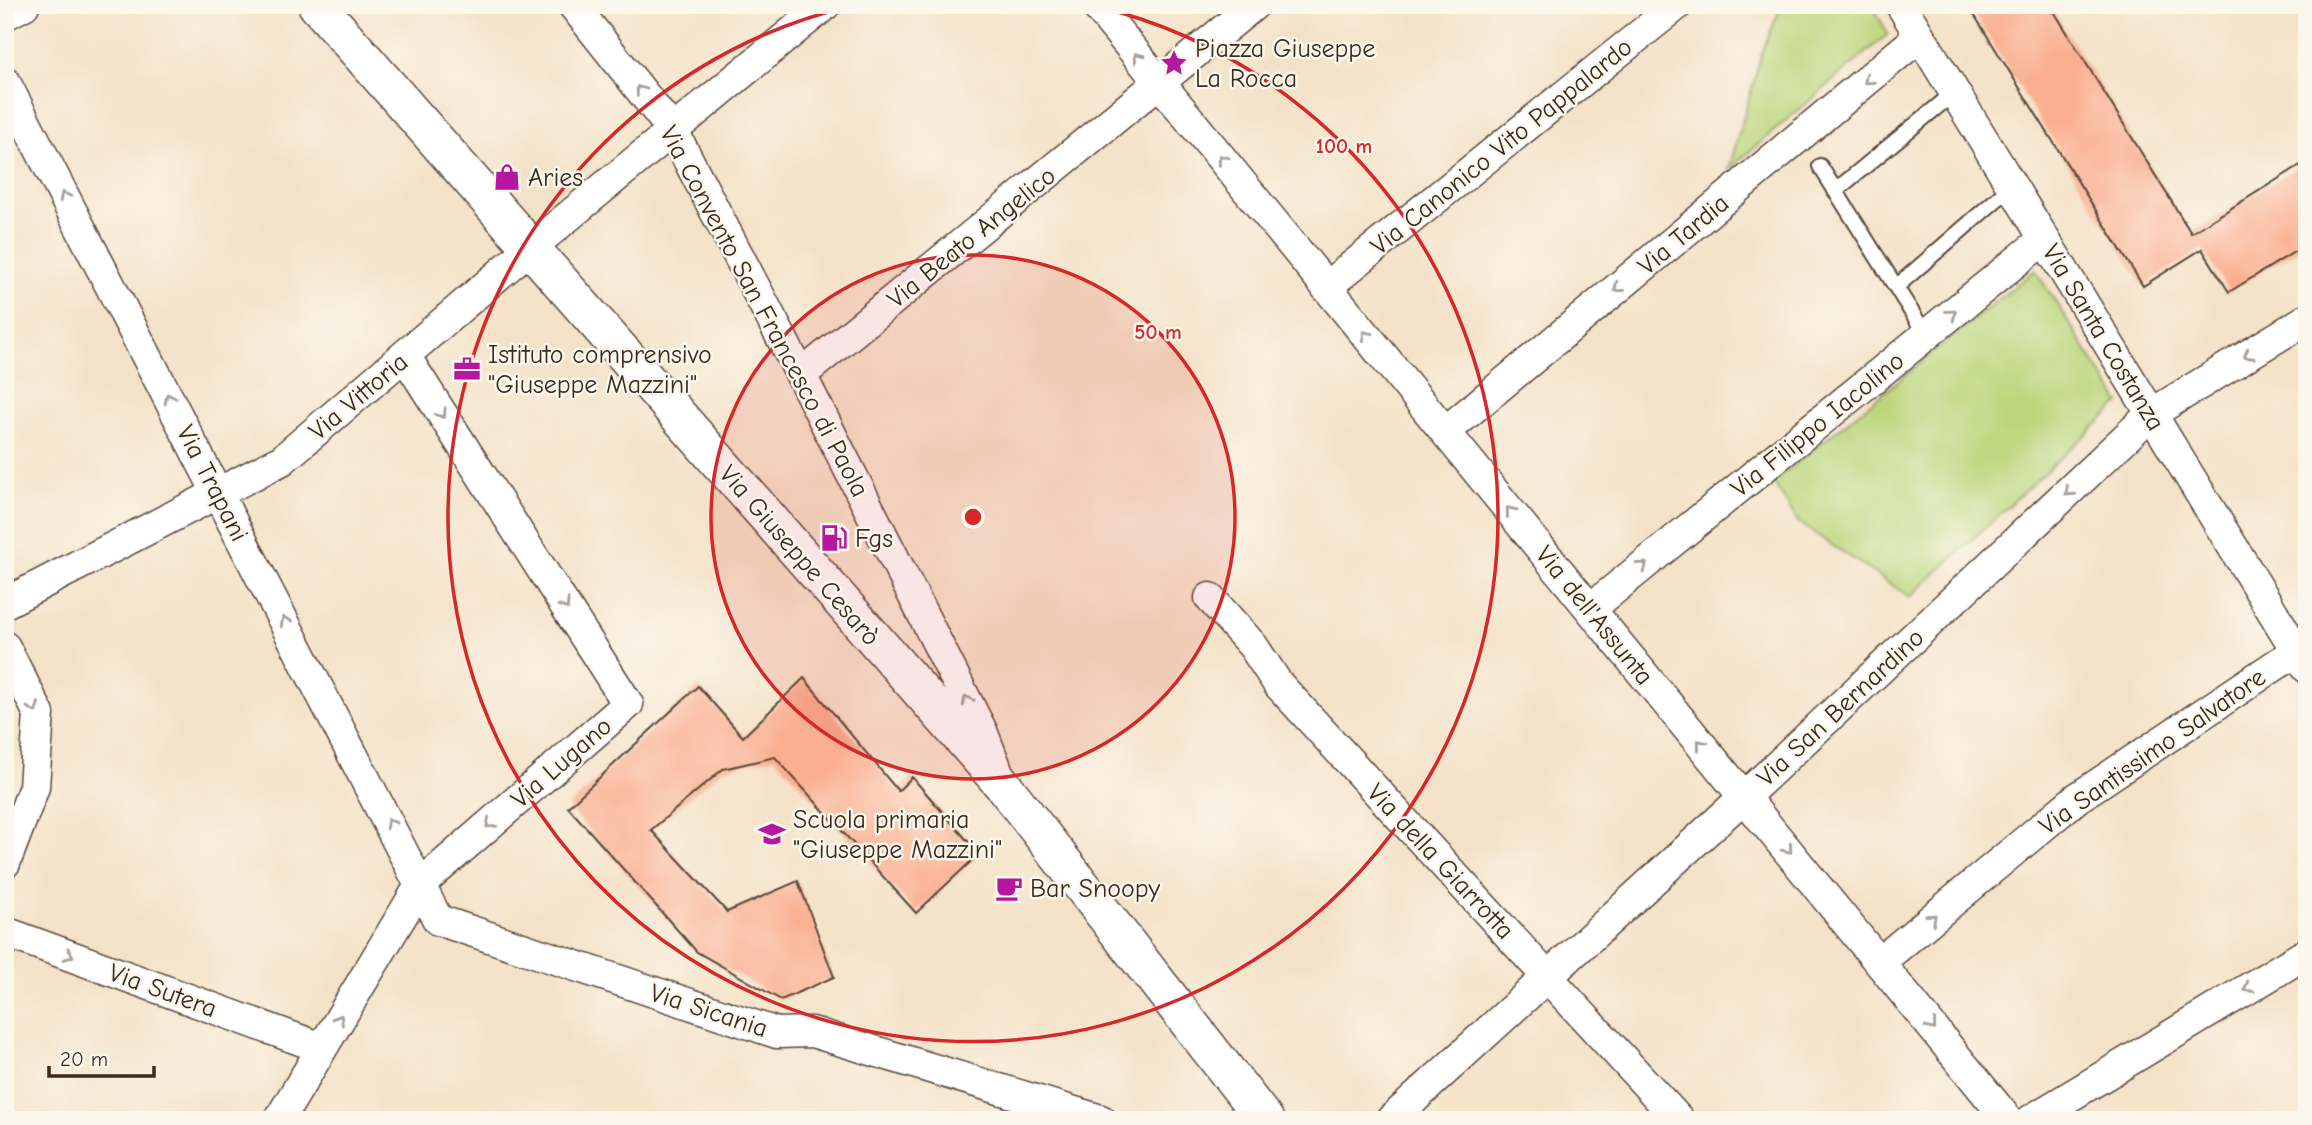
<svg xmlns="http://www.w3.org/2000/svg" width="2312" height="1125" font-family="'Comic Neue',sans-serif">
  <rect width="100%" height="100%" fill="#fbf7ec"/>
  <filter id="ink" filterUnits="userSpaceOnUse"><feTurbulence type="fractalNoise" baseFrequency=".0143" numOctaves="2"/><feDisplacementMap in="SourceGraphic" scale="14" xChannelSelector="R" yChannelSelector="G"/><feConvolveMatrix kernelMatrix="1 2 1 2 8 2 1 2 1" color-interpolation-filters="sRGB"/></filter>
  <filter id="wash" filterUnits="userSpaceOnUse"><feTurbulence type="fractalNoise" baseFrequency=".00686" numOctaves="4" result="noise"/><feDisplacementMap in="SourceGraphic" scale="28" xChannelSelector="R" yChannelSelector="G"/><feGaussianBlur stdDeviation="1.57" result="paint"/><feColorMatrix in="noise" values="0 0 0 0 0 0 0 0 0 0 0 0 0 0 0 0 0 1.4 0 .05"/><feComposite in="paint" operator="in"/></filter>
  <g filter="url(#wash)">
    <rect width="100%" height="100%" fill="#f4e2c8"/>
    <path fill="#bbd67c" stroke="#7b804d" stroke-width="2" d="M1782 5H1872L1888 34 1729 169 1763 49Z
      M2035 270 2120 403 1910 597 1799 523 1773 482Z"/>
    <g id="blocks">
      <path fill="#faaf90" d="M1968 5H2050L2191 233 2307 161V244L2229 292 2202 249 2143 286Z
        M804 678 898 791 912 777 979 854 916 913 775 757 723 769 651 830 727 912 798 881 834 977 781 1000 697 952 568 807 698 686 743 737Z"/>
    </g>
  </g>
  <g filter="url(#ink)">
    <use href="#blocks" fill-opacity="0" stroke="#574638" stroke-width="2"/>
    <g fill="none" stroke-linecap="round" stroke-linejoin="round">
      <defs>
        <path id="service" d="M1820 166 1926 335
          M1835 191 1955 92
          M1896 287 2012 186"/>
        <path id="minor" d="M573 5 673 131 801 375 982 731 999 775
          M1096 5 2008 1120
          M1901 5 2307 668
          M5 15 24 5
          M5 82 438 920 777 1033 812 1032 1101 1120
          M1326 287 1677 5
          M801 375 1254 5
          M1445 432 1920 36
          M1210 598 1253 646 1278 684 1679 1120
          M5 603 282 460 530 248 825 5
          M1590 609 2044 239
          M5 647 39 714 34 787 5 863
          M5 932 322 1048
          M1880 962 2077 798 2307 644
          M279 1120 421 884 628 704 405 356
          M1391 1120 1744 797 2151 414 2307 319
          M2031 1120 2307 953"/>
        <path id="tertiary" d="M317 5 1003 785 1265 1120"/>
      </defs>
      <use href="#service" stroke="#574638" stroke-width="18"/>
      <use href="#minor" stroke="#574638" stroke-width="33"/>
      <use href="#tertiary" stroke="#574638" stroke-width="40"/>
      <use href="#service" stroke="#fff" stroke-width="14"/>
      <use href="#minor" stroke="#fff" stroke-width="30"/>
      <use href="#tertiary" stroke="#fff" stroke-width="37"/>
    </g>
    <defs><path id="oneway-chevron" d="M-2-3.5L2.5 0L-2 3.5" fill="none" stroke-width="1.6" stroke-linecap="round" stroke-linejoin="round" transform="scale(1.75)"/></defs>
    <g stroke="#a79f9a">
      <use href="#oneway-chevron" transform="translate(1138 57) rotate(-129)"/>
      <use href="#oneway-chevron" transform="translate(1868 80) rotate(140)"/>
      <use href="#oneway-chevron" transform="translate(640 90) rotate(-128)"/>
      <use href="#oneway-chevron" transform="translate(1222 159) rotate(-129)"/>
      <use href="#oneway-chevron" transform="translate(64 196) rotate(-117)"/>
      <use href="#oneway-chevron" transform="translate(1618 288) rotate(140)"/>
      <use href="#oneway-chevron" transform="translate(1952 314) rotate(-39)"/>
      <use href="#oneway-chevron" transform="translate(1366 335) rotate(-129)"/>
      <use href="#oneway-chevron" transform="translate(2248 355) rotate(149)"/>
      <use href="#oneway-chevron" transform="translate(169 398) rotate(-117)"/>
      <use href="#oneway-chevron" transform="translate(442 414) rotate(57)"/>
      <use href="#oneway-chevron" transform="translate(2069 492) rotate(137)"/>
      <use href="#oneway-chevron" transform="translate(1510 511) rotate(-129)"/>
      <use href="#oneway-chevron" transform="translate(1643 566) rotate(-39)"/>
      <use href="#oneway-chevron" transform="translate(565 605) rotate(57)"/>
      <use href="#oneway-chevron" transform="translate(285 621) rotate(-117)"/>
      <use href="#oneway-chevron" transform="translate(967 700) rotate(-117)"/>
      <use href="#oneway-chevron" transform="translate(34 708) rotate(69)"/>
      <use href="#oneway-chevron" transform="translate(1701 744) rotate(-129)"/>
      <use href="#oneway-chevron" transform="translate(390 823) rotate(-117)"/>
      <use href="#oneway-chevron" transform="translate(490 824) rotate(139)"/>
      <use href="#oneway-chevron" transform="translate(1788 849) rotate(51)"/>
      <use href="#oneway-chevron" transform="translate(1932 918) rotate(-40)"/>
      <use href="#oneway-chevron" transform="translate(69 955) rotate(20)"/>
      <use href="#oneway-chevron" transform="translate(2248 988) rotate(149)"/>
      <use href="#oneway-chevron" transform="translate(339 1019) rotate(-59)"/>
      <use href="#oneway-chevron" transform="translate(1932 1026) rotate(51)"/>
    </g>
  </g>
  <circle cx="973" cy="517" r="262" fill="#d62828" fill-opacity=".12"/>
  <g fill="none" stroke="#d62828" stroke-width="3.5">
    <circle cx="973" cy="517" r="262"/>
    <path d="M1091 5A525 525 0 1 1 855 5"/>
  </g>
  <defs>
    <symbol id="sight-bare" viewBox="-9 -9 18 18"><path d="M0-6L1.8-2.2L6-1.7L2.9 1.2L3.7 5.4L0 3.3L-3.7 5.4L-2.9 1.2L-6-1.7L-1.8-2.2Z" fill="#b5179e" stroke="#fbf7ec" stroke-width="2.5" paint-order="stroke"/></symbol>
    <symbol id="shop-bare" viewBox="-9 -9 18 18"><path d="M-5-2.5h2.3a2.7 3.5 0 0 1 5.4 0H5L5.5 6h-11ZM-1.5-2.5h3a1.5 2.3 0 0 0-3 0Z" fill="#b5179e" stroke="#fbf7ec" stroke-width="2.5" paint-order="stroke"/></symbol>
    <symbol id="office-bare" viewBox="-9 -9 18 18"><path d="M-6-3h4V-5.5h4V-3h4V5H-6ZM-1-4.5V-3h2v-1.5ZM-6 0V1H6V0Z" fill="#b5179e" stroke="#fbf7ec" stroke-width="2.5" paint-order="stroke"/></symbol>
    <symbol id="fuel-bare" viewBox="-9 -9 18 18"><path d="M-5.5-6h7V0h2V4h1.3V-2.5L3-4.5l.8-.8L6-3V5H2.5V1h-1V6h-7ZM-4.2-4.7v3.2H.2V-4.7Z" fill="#b5179e" stroke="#fbf7ec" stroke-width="2.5" paint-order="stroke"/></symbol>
    <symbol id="school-bare" viewBox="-9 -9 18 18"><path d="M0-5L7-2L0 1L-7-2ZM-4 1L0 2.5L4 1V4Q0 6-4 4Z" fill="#b5179e" stroke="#fbf7ec" stroke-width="2.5" paint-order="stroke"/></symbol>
    <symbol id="cafe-bare" viewBox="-9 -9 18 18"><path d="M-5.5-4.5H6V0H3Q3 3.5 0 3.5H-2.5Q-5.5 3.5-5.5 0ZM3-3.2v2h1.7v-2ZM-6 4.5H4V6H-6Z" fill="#b5179e" stroke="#fbf7ec" stroke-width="2.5" paint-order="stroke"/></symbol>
  </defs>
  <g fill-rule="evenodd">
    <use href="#sight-bare" x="1155" y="44" width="38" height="38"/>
    <use href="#shop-bare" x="488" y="158" width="38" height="38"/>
    <use href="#office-bare" x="448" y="350" width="38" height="38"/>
    <use href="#fuel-bare" x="815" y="519" width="38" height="38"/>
    <use href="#school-bare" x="753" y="815" width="38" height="38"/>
    <use href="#cafe-bare" x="990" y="869" width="38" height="38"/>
  </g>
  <g text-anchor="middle" stroke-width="5" stroke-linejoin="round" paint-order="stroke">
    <g font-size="26" fill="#3b2a1e" stroke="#fbf7ec" text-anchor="start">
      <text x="1195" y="57">Piazza Giuseppe<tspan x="1195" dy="30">La Rocca</tspan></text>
      <text x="528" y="186">Aries</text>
      <text x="488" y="363">Istituto comprensivo<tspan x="488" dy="30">"Giuseppe Mazzini"</tspan></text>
      <text x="855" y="547">Fgs</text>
      <text x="793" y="828">Scuola primaria<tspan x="793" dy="30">"Giuseppe Mazzini"</tspan></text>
      <text x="1030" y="897">Bar Snoopy</text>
    </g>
    <g font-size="26" fill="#3b2a1e" stroke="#fbf7ec">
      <text transform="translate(1501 146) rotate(-39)" y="9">Via Canonico Vito Pappalardo</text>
      <text transform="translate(1683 234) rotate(-40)" y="9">Via Tardia</text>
      <text transform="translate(971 237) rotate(-39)" y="9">Via Beato Angelico</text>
      <text transform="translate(765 311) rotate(62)" y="9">Via Convento San Francesco di Paola</text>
      <text transform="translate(2104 337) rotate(59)" y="9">Via Santa Costanza</text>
      <text transform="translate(358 396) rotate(-40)" y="9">Via Vittoria</text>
      <text transform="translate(1817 424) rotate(-39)" y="9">Via Filippo Iacolino</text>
      <text transform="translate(213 483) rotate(63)" y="9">Via Trapani</text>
      <text transform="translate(800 555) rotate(49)" y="9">Via Giuseppe Cesarò</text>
      <text transform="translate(1595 615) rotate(51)" y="9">Via dell'Assunta</text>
      <text transform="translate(1840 707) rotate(-43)" y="9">Via San Bernardino</text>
      <text transform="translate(2152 751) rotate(-35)" y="9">Via Santissimo Salvatore</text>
      <text transform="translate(561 762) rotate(-41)" y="9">Via Lugano</text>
      <text transform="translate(1441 861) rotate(47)" y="9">Via della Giarrotta</text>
      <text transform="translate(163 990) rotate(20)" y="9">Via Sutera</text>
      <text transform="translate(709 1010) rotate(18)" y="9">Via Sicania</text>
    </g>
  </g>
  <circle cx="973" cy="517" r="10" fill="#d62828" stroke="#fbf7ec" stroke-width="3.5"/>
  <g font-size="21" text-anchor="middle" font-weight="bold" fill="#d62828" stroke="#fbf7ec" stroke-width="5" stroke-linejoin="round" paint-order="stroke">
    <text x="1344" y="153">100 m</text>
    <text x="1158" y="339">50 m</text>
  </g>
  <rect width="2312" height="1125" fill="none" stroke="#fbf7ec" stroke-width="28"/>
  <path d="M49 1066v10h105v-10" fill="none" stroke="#3b2a1e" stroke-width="3.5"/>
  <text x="60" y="1066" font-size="21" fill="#3b2a1e" stroke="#fbf7ec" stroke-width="5" paint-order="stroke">20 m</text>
</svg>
